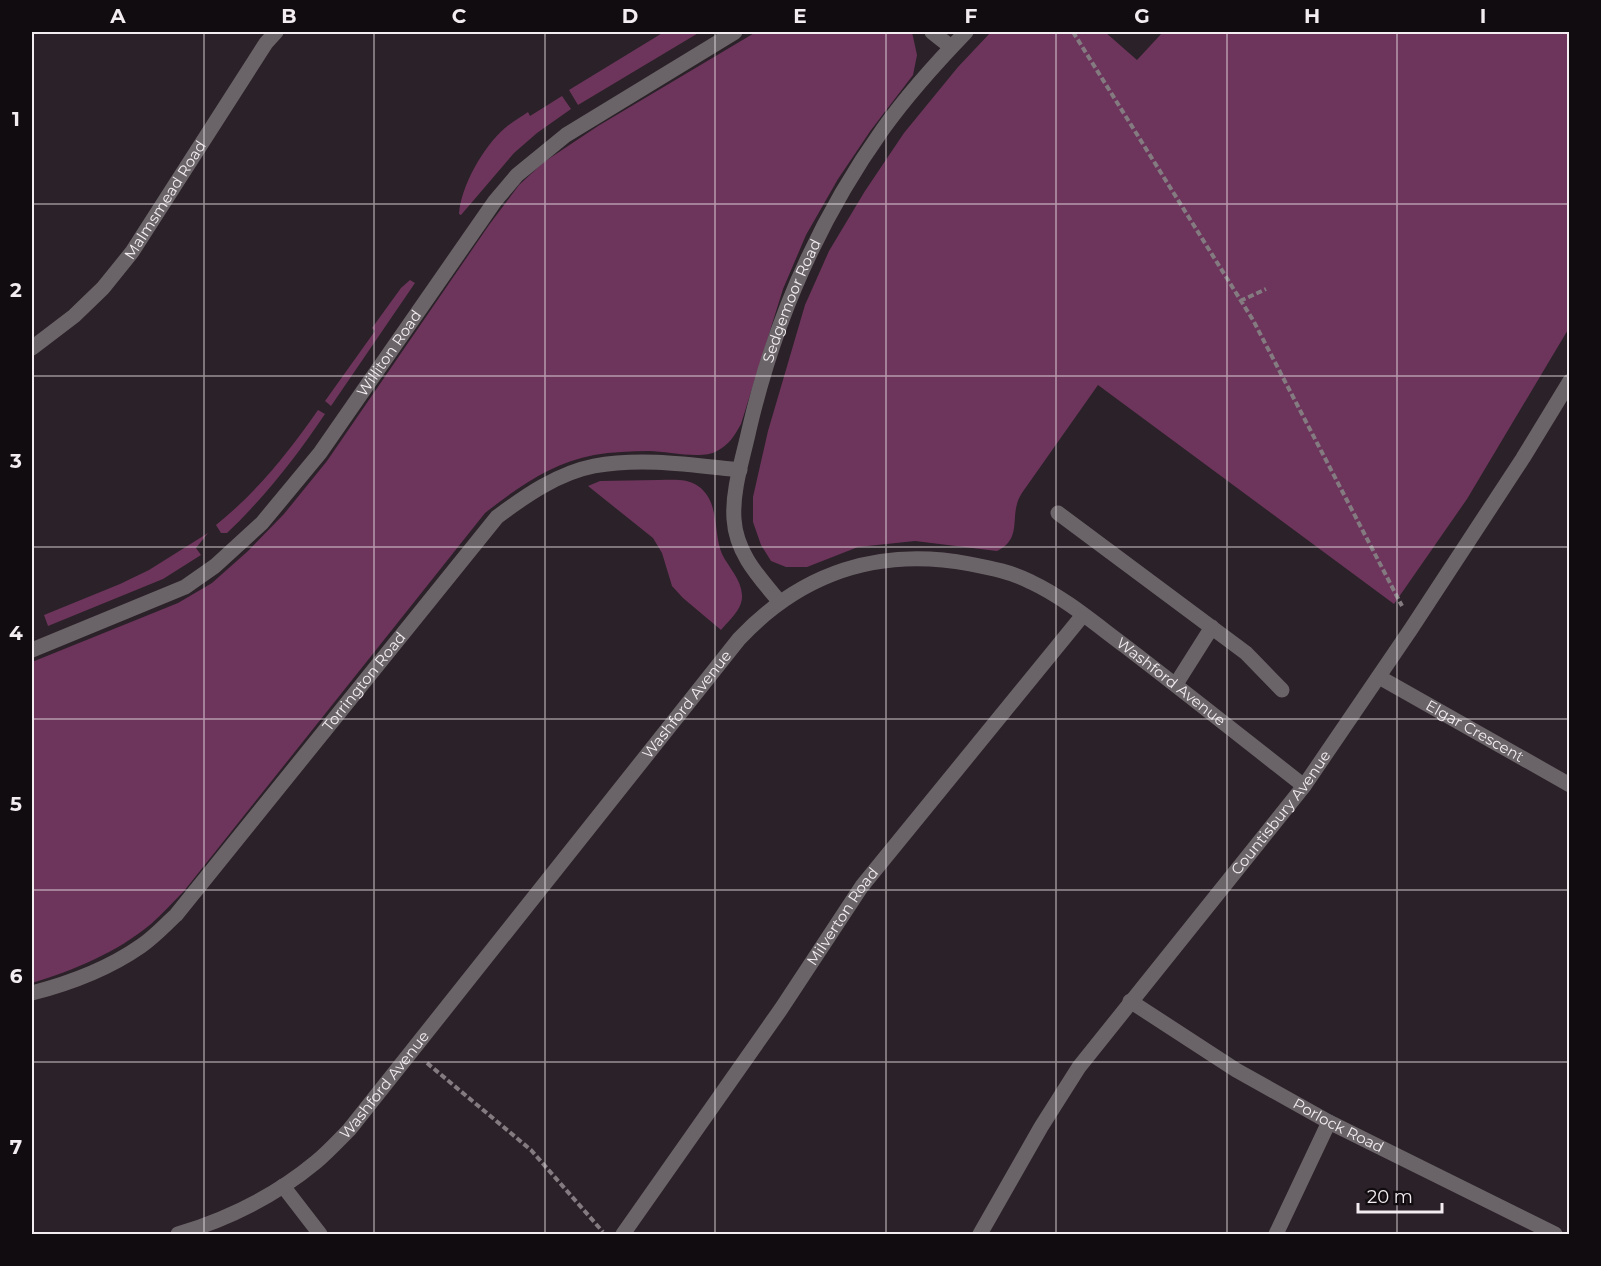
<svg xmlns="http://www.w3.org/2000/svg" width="1601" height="1266" font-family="Montserrat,sans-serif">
  <rect width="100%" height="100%" fill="#2b2128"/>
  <path fill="#6d355c" d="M664 32H700L578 105 569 90Z
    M756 32H912L917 55 913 75 871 130 838 179 806 235 783 289 741 424C735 435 729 445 717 451 702 460 667 451 649 451 631 451 612 452 594 455 552 463 518 487 485 513L184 891C173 902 162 914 151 924 116 953 74 970 32 983V662L178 603 212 583 248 551 284 514 327 461 489 225 519 185 544 162 598 126Z
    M991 32H1105L1137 60 1163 32H1569V328L1467 499 1394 604 1098 385 1024 490C1021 494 1018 499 1017 504 1012 521 1020 540 997 551L915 541 858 547 807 567H786L771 561 761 545 753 522V497L768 431 805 305 829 251 865 191 904 133 958 67Z
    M562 96 571 109 537 133 514 153 461 215 459 214C461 186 483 147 505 128 512 122 521 117 528 112L530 116Z
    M410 280 415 283 331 406 325 401 375 331 372 328 401 288Z
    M318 410 325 414C296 457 265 497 227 533H221L216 525C258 491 288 453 318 410Z
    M658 480C671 480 687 478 698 486 720 501 713 533 722 554 729 568 741 579 742 595 743 609 729 620 721 630L683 598 672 586 662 553 653 538 588 486 600 481Z
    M208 533 196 548 201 555 163 579 48 626 44 615 120 584 149 570Z"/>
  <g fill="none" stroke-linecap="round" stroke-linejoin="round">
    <path stroke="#847b81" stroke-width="4" stroke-dasharray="6 3" stroke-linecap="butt" d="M1073 32 1253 320 1402 606
      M1240 301 1266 289
      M427 1063 531 1150 603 1232"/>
    <path stroke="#6a6468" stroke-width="15" d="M1058 513 1246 653 1282 690
      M1176 684 1212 627
      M283 1186 320 1234"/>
    <g stroke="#6a6468" stroke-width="15">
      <path d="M932 32 951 47"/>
      <path id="s1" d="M32 348 74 316 103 288 132 252 266 43 276 32"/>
      <path id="s2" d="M779 601C759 577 736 553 734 519 732 490 743 458 749 430 774 322 819 219 883 129 908 94 937 62 966 32"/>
      <path id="s3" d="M32 650 185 587 215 566 262 523 320 453 495 201 517 175 566 135 735 32"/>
      <path id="s4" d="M1379 677 1570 785"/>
      <path id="s5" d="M32 993C71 983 108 969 141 946 154 937 165 925 176 915L497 517C525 496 558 473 594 466 642 457 692 465 740 470"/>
      <path id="s6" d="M1130 1001 1236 1070 1329 1122 1555 1234"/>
      <path id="s7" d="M178 1234C228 1219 275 1196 316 1162 327 1153 338 1141 349 1130L739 639C802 572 880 547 970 564 991 568 1012 572 1031 582 1065 598 1094 623 1125 646 1185 692 1244 739 1304 786"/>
      <path id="s8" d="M623 1234 781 1009 862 886 1083 615"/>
      <path d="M1276 1234 1329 1122"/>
    </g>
    <path stroke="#6a6468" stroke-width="15" id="s9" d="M980 1234 1041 1127 1079 1067 1304 786 1411 629 1523 458 1570 381"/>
  </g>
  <path fill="none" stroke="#f3ecf0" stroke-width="1.5" stroke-opacity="0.55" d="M204 32V1234M374 32V1234M545 32V1234M715 32V1234M886 32V1234M1056 32V1234M1227 32V1234M1397 32V1234M32 204H1570M32 376H1570M32 547H1570M32 719H1570M32 890H1570M32 1062H1570"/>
  <g text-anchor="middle" stroke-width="6" stroke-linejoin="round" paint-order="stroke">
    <g font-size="15" fill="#f3ecf0" stroke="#110c0f">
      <text dy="5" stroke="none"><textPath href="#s1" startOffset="201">Malmsmead Road</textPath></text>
      <text dy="5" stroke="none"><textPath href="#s2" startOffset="322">Sedgemoor Road</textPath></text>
      <text dy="5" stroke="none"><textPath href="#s3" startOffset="478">Williton Road</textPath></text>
      <text dy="5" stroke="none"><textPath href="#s5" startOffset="466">Torrington Road</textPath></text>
      <text dy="5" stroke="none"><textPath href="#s7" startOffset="1320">Washford Avenue</textPath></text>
      <text dy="5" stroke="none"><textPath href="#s7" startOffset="746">Washford Avenue</textPath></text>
      <text dy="5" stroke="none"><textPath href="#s4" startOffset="110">Elgar Crescent</textPath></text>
      <text dy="5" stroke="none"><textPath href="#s9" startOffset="519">Countisbury Avenue</textPath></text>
      <text dy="5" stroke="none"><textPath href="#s8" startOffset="386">Milverton Road</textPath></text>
      <text dy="5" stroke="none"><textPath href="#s7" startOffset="260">Washford Avenue</textPath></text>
      <text dy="5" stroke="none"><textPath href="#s6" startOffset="243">Porlock Road</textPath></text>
    </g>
  </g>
  <rect width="1601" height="1266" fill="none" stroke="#110c0f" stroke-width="66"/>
  <path d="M1358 1203v9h84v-9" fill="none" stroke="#f3ecf0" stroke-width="3"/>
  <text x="1367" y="1203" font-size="18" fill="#f3ecf0" stroke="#110c0f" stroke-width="4.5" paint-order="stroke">20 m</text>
  <rect x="33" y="33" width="1535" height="1200" fill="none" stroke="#f3ecf0" stroke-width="2"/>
  <g font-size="20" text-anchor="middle" font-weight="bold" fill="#f3ecf0">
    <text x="118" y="23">A</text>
    <text x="289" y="23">B</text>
    <text x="459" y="23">C</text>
    <text x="630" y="23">D</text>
    <text x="800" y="23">E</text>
    <text x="971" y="23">F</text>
    <text x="1142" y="23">G</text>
    <text x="1312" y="23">H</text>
    <text x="1483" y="23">I</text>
    <text x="16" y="126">1</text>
    <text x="16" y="297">2</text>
    <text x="16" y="468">3</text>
    <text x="16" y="640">4</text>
    <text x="16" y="811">5</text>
    <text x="16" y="983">6</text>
    <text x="16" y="1154">7</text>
  </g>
</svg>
